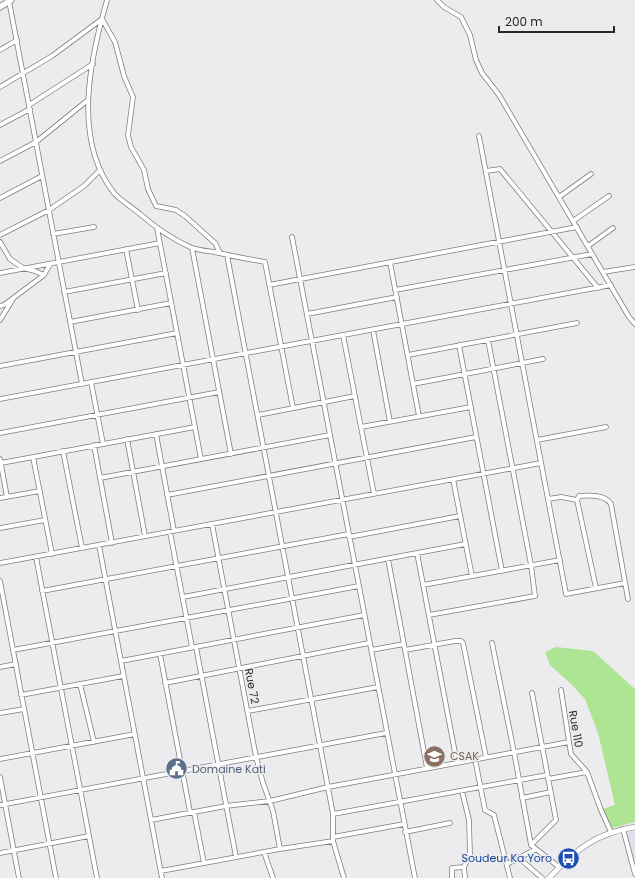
<svg xmlns="http://www.w3.org/2000/svg" width="635" height="878" font-family="Poppins,sans-serif">
  <rect width="100%" height="100%" fill="#ececee"/>
  <path fill="#dfe0ea" d="M635 831V868L626 833Z"/>
  <path fill="#aee594" d="M556 647 593 651 635 689V822L612 828 603 809 615 805 598 733 585 699 570 683 550 665 545 652Z"/>
  <g fill="none" stroke-linecap="round" stroke-linejoin="round">
    <defs>
      <path id="minor" d="M107 0C90 59 72 140 114 193 121 201 132 207 140 214 155 227 172 239 190 247 197 250 207 251 214 252 231 256 248 259 265 262L293 408
        M437 0 444 7 461 17 470 35 476 60 482 73 499 95 629 317 635 324
        M9 1 82 384
        M0 50 17 40
        M0 87 52 56 102 19 115 42 124 76 133 97 128 135 131 147 144 170 148 189 156 206 176 210 185 216 215 243 220 253
        M29 105 93 64
        M0 125 30 109
        M479 136 566 594 625 583
        M0 161 36 142 88 100
        M486 171 500 169 598 288
        M559 197 591 174
        M0 198 42 176
        M573 221 609 196
        M157 228 201 459
        M53 234 94 227
        M0 235 49 210 84 186 100 170
        M292 237 415 878
        M0 242 10 259 23 268 35 271 44 275
        M588 246 613 228
        M192 248 231 454
        M126 249 138 310
        M227 255 333 814V841L344 878
        M390 262 419 416
        M603 272 635 267
        M0 273 160 243
        M269 285 577 227
        M395 290 592 254
        M64 292 166 273
        M0 306 4 305 44 275 50 264
        M307 314 397 297
        M0 320 13 299
        M70 322 171 303
        M373 330 390 422
        M343 335 374 494
        M459 345 502 571
        M408 355 577 323
        M0 366 177 333
        M91 382 103 444
        M413 384 543 359
        M0 399 611 285
        M258 415 355 396
        M361 427 471 407
        M0 433 219 392
        M156 434 174 531
        M127 439 145 536
        M537 440 606 427
        M94 445 112 543
        M63 451 82 548
        M33 457 52 554
        M0 459 7 497
        M1 463 195 427
        M100 478 330 435
        M453 479 472 576
        M167 495 476 437
        M0 498 40 491
        M548 499 561 497 577 500
        M212 524 256 757 263 783 273 811 280 849
        M0 528 45 520
        M170 532 192 647
        M349 537 460 516
        M99 545 162 878
        M417 553 457 763
        M36 557 97 878
        M388 559 427 768
        M0 563 541 463
        M0 581 56 878
        M423 585 560 560
        M596 588 577 500 579 496C589 495 605 494 611 504L628 599
        M42 591 349 534
        M183 597 465 544
        M429 615 535 596 531 565 488 340
        M492 643 514 752 531 845 559 867
        M196 647 236 857
        M13 650 359 586
        M371 650 404 644
        M405 650 455 641H461L463 643 486 757
        M160 654 190 812
        M121 661 364 615
        M0 667 16 664
        M165 683 369 643
        M80 684 94 742
        M561 690 571 754 587 772 601 810 611 832
        M21 695 123 676
        M248 711 378 687
        M0 713 24 709
        M0 759 135 734
        M475 759 485 810 494 815 510 878
        M0 777 19 878
        M548 779 587 772
        M462 791 469 820 470 855 464 867 465 878
        M522 798 551 792
        M0 805 386 733
        M194 812 204 863
        M333 814 547 775
        M151 820 226 806 270 801 328 787 569 742
        M623 829 635 874
        M405 832 450 823
        M333 837 404 824
        M531 845 556 820 532 693
        M264 852 273 878
        M0 853 89 836
        M519 858 542 878
        M507 864 536 849
        M161 871 280 849 333 841
        M452 878V868L464 867"/>
      <path id="tertiary" d="M549 878C575 850 596 833 635 827"/>
      <path id="secondary" d="M0 7 11 0"/>
    </defs>
    <use href="#minor" stroke="#7d7d7f" stroke-width="5.5"/>
    <use href="#tertiary" stroke="#7d7d7f" stroke-width="6"/>
    <use href="#secondary" stroke="#7d7d7f" stroke-width="7"/>
    <use href="#minor" stroke="#fff" stroke-width="4"/>
    <use href="#tertiary" stroke="#fff" stroke-width="5"/>
    <use href="#secondary" stroke="#fff" stroke-width="5.5"/>
  </g>
  <defs>
    <symbol id="school-disc" viewBox="-11 -11 22 22"><circle r="9.5" fill="#8d6e63" stroke="#ececee"/><path d="M0-5L7-2L0 1L-7-2ZM-4 1L0 2.5L4 1V4Q0 6-4 4Z" fill="#fff"/></symbol>
    <symbol id="civic-disc" viewBox="-11 -11 22 22"><circle r="9.5" fill="#5c6f8a" stroke="#ececee"/><path d="M-.6-6.5H3V-4.5H.6V-3L4-1V1h2V6H-6V1h2V-1L-.6-3ZM-1.2 2.5V6h2.4V2.5Z" fill="#fff"/></symbol>
    <symbol id="bus-disc" viewBox="-11 -11 22 22"><circle r="9.5" fill="#1a4fb4" stroke="#ececee"/><path d="M-5-6H5V4H4V6H2V4H-2V6H-4V4H-5ZM-3.5-4V0h7V-4ZM-3.5 1.2v1.5H-2V1.2ZM2 1.2v1.5H3.5V1.2Z" fill="#fff"/></symbol>
  </defs>
  <g fill-rule="evenodd">
    <use href="#school-disc" x="422" y="744" width="25" height="25"/>
    <use href="#civic-disc" x="164" y="756" width="25" height="25"/>
    <use href="#bus-disc" x="556" y="846" width="25" height="25"/>
  </g>
  <g text-anchor="middle" stroke-width="3" stroke-linejoin="round" paint-order="stroke">
    <g font-size="11" fill="#282829" stroke="#ececee">
      <text transform="translate(252 686) rotate(79)" y="4">Rue 72</text>
      <text transform="translate(576 729) rotate(80)" y="4">Rue 110</text>
    </g>
    <g font-size="11" fill="#785e54" stroke="#ececee" text-anchor="start">
      <text x="450" y="760">CSAK</text>
    </g>
    <g font-size="11" fill="#4e5e75" stroke="#ececee" text-anchor="start">
      <text x="192" y="773">Domaine Kati</text>
    </g>
    <g font-size="11" fill="#164399" stroke="#ececee" text-anchor="end">
      <text x="552" y="862">Soudeur Ka Yoro</text>
    </g>
  </g>
  <path d="M499 26v6h115v-6" fill="none" stroke="#282829" stroke-width="2"/>
  <text x="505" y="26" font-size="12" fill="#282829" stroke="#ececee" stroke-width="3" paint-order="stroke">200 m</text>
</svg>
